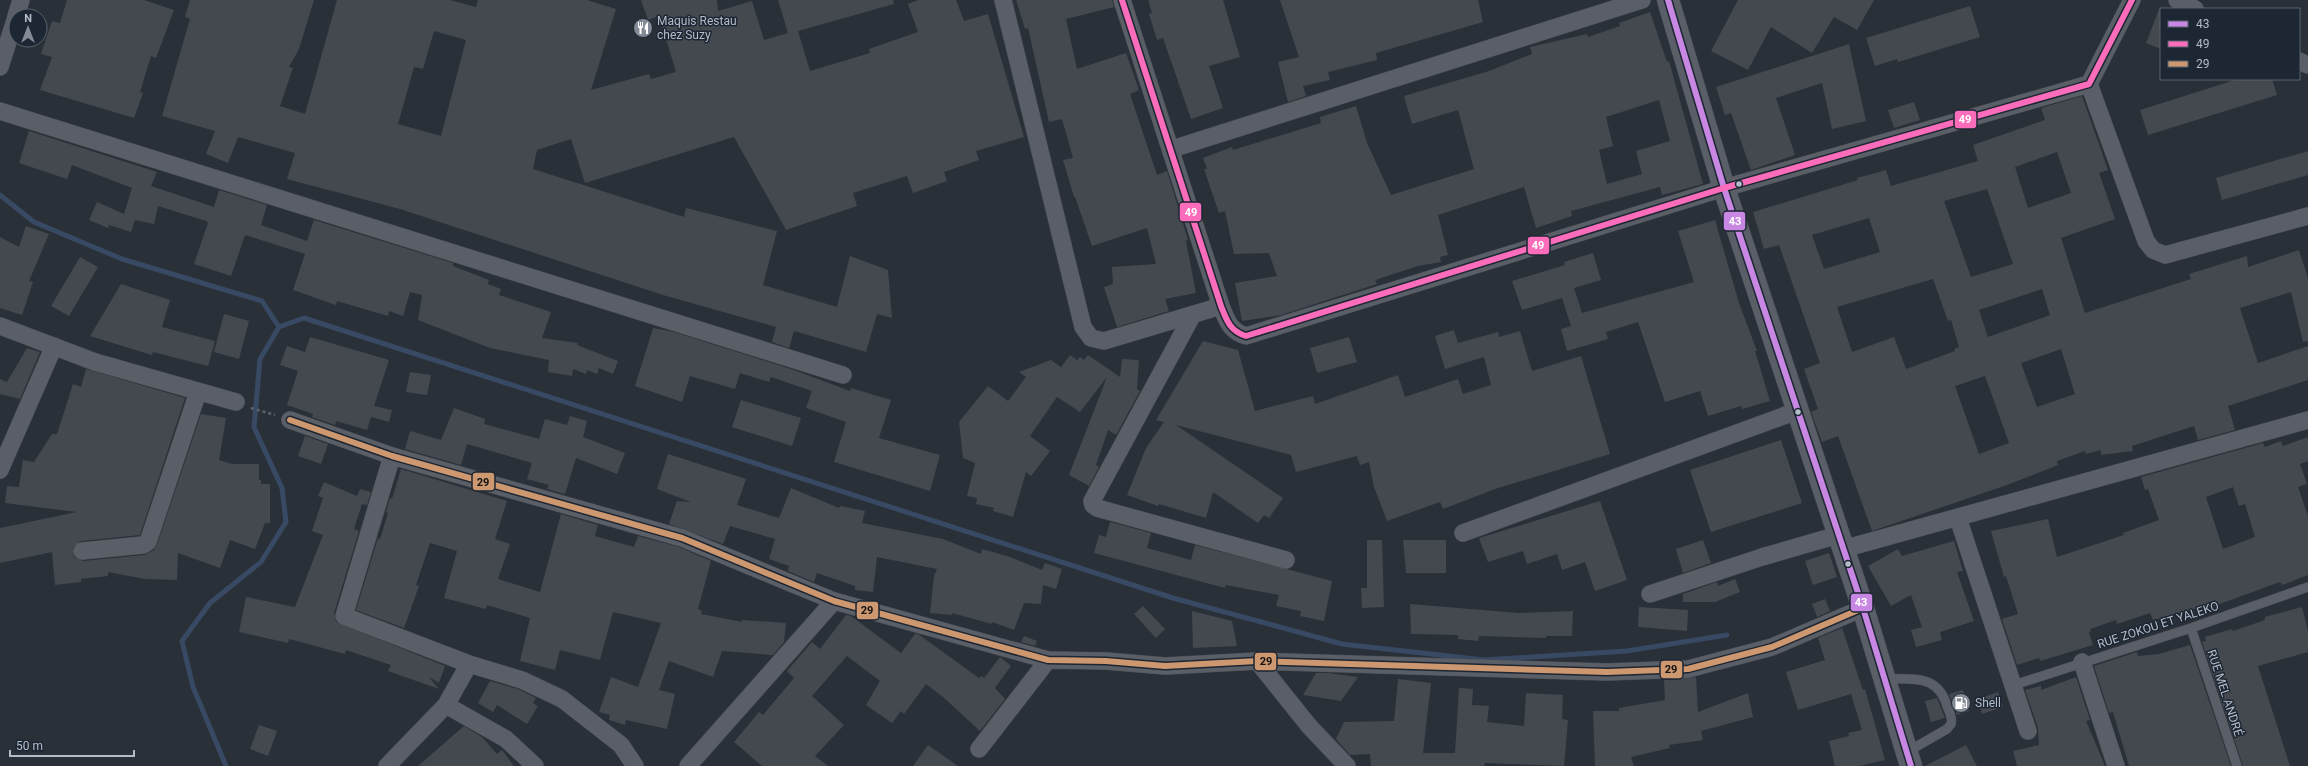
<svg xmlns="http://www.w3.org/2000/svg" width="2308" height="766" font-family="Roboto,sans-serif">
  <rect width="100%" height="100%" fill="#2a3038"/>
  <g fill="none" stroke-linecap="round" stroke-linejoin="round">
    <path stroke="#384963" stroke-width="5" d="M0 195 34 222 122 259 262 301 279 327
      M226 766 193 687 182 641 210 603 261 562 286 522 282 488 254 427 260 359 279 327 304 318 1173 598 1342 644 1484 660 1627 651 1727 635"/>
  </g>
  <path fill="#444950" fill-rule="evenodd" d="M67 0H144L174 10 156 58 151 56 140 92 143 93 134 118 40 90 52 57 41 54 52 21 60 23Z
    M190 0H314L299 49 289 67 293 68 280 106 305 114 337 0H450L476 7 478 0H587L616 9 591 90 649 74 651 79 676 72 659 16 648 20 641 0H717L718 11 752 1 764 40 788 33 778 0H893L894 4 798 31 810 71 870 53 869 49 918 32 908 4 918 0H956L964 21 988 14 1024 137 976 151 979 160 944 172 947 181 913 193 907 176 853 193 857 206 786 230 734 137 585 183 571 139 537 150 533 169 684 217 686 208 777 231 763 285 837 307 850 256 888 270 892 318 877 314 866 352 794 331 789 348 772 342 776 327 663 295 400 209 287 179 295 153 238 137 228 163 206 154 215 131 162 116 190 19 185 17ZM434 31 466 40 441 136 398 124 414 67 423 69Z
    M1016 0H1112L1114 7 1066 19 1077 69 1126 53 1139 90 1130 94 1157 175 1167 171 1188 240 1186 241 1196 293 1165 299 1169 311 1117 327 1104 287 1113 284 1112 267 1156 264 1147 228 1092 246 1075 197H1074L1063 160 1073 158 1062 119 1049 122 1028 28 1025 29Z
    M1148 0H1223L1240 57 1209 66 1223 108 1191 119 1163 38 1157 40 1149 14 1152 13Z
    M1280 0H1478L1483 22 1376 53 1377 60 1328 72 1330 80 1303 86 1306 96 1288 102 1278 62 1299 57Z
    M1738 0H1874L1857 30 1834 17 1812 53 1771 27 1748 70 1711 51Z
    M1970 6 1980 37 1898 62 1897 59 1875 66 1866 38Z
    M2160 7H2161V49L2146 43Z
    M1650 12 1667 62 1669 61 1703 184 1662 195 1660 187 1571 211 1572 216 1536 228 1524 187 1438 215 1448 255 1440 257 1441 262 1418 266 1375 280 1377 284 1281 315 1242 321 1235 283 1277 276 1269 253 1234 254 1225 211 1219 213 1204 169H1207L1203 158 1232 147 1233 150 1321 123 1320 117 1356 106 1367 143 1391 195 1474 169 1458 110 1412 124 1404 96 1489 71 1532 54 1530 47 1587 34 1588 37 1620 26 1619 23ZM1659 100 1670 141 1636 151 1642 174 1607 184 1599 150 1613 146 1606 117Z
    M1849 44 1866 121 1832 129 1822 83 1776 98 1795 155 1751 170 1731 113 1725 115 1716 87Z
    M2238 79H2272L2277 95 2148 135 2140 110Z
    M2082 96 2108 170 2099 173 2115 219 2061 238 2085 313 2191 279 2189 274 2247 256 2248 267 2299 250 2308 278V341L2303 342 2291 292 2240 308 2258 363 2308 346V380L2228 406 2235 430 2198 440 2194 426 2132 446 2133 451 2101 455V450L2086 454 2085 451 2057 461 2058 465 2007 485 1872 531 1838 436 1822 442 1811 412 1818 409 1804 369 1820 363 1779 245 1764 249 1753 212 1858 180 1857 178 1886 170 1891 186 1978 161 1973 145 2045 120 2041 108ZM2057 152 2071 193 2028 208 2015 167ZM1987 189 2013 264 1971 277 1944 201ZM1869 218 1880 252 1824 269 1812 235ZM1933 279 1948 321 1951 320 1959 347 1954 349 1955 351 1906 369 1894 337 1852 352 1837 307ZM2042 289 2050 315 1988 337 1979 310ZM2061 349 2075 394 2037 407 2021 363ZM1985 376 2009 443 1979 454 1955 386Z
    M1914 102 1920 120 1894 128 1888 110Z
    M29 131 157 172 151 186 214 207 219 190 267 205 261 225 307 241 314 220 453 263V266L489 280 488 284 501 289 499 295 551 312 542 338 578 343 577 345 618 361 613 374 599 368 597 374 587 370 586 374 573 369 572 376 548 372 549 360 490 348 418 320 422 295 410 292 403 316 389 311 388 316 337 301 336 305 293 290 305 254 245 235 231 276 194 264 208 223 206 221 158 206 154 224 135 220 131 232 109 225 108 228 89 220 97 202 124 214 132 188 72 165 67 179 19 163Z
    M2308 151V175L2222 200 2216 178Z
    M1715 220 1739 303 1757 351H1755L1770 401 1742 409 1741 406 1708 416 1700 391 1665 402 1638 322 1606 332 1608 339 1567 351 1561 329 1571 326 1562 298 1522 310 1512 281 1565 265 1564 262 1593 253 1601 280 1574 288 1582 313 1694 282 1678 231Z
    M26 226 49 234 29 281 33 282 22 315 0 308V237L19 247Z
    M80 257 98 267 69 316 51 306Z
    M121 284 170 300 162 327 215 341 208 366 153 352 152 355 90 336Z
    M224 314 249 321 239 359 214 352Z
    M653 328 674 332 794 370 850 391 851 388 891 400 879 438 940 455 930 491 834 462 846 422 806 408 812 391 771 377 769 382 740 373 735 389 690 376 682 402 635 386Z
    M1454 330 1458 343 1498 332 1499 337 1520 331 1532 371 1581 356 1610 454 1495 489 1443 509 1440 502 1387 521 1374 487 1369 462 1360 465 1357 456 1296 472 1291 455 1176 425 1283 498 1269 518 1264 515 1258 523 1213 492 1206 518 1159 504 1158 506 1127 495 1146 448 1164 422 1156 420 1203 341 1238 350 1255 411 1313 396 1315 404 1398 375 1405 397 1458 379 1463 394 1491 385 1484 357 1445 369 1435 336Z
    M310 337 389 360 374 406 392 410 389 422 371 417 367 430 336 421 335 425 312 417 313 414 287 405 298 371 280 365 287 346 305 352Z
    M1349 337 1357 362 1317 373 1310 348Z
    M27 348 40 352 20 399 0 394V379L7 382Z
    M1070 355 1077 360 1080 357 1084 360 1088 355 1120 377 1122 359 1139 360 1137 389 1140 391 1116 435 1108 430 1096 465 1099 467 1089 486 1069 475 1107 377 1080 412 1057 397 1030 436 1050 451 1031 476 1026 472 1013 517 993 511 994 508 976 504 977 498 967 496 975 463 963 458 959 422 988 386 1008 401 1026 377 1019 372 1051 360 1061 367Z
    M86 369 185 398 140 535 81 541 73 547 74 557 83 561 144 555 154 550 157 545 201 414 226 418 219 460 232 464H259V480H261V484H270V523H265L255 549 230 540 220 568 178 553 177 580 145 579 108 572V576L81 579V582L55 585 52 552 0 563V528L77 512 5 503 7 486 19 487 23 460 34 462 52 434H57L73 384 81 387Z
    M410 372 431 375 427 395 406 392Z
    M741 400 801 418 792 446 732 427Z
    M454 408 485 419 484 424 539 439 545 419 567 425 570 416 587 421 583 437 625 453 617 474 576 458 565 494 547 489 549 485 527 479 532 463 467 444 461 465 405 449 410 431 441 440Z
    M305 436 328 444 321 464 298 456Z
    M2308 437V461L2300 464 2307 484 2298 487 2308 516V575L2282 585 2280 582 2206 609 2205 606 2153 620 2150 613 2117 624 2116 620 2090 629 2091 631 2089 632 2093 645 2040 661 2039 658 2017 665 2002 619 2018 614 2006 576 2004 577 1991 531 2048 519 2057 557 2124 535 2123 533 2159 520 2148 489 2145 490 2141 477 2263 443 2265 447 2281 441 2283 446ZM2233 487 2239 506 2245 504 2255 537 2223 549 2206 497Z
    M1781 440 1802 503 1711 532 1690 470Z
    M668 454 746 479 737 505 779 518 791 488 839 508 840 506 865 511 862 523 943 539 981 554 982 549 1010 557 1042 570 1045 563 1062 569 1056 589 1043 585 1041 604 1024 603 1014 630 992 622V624L952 613V615L930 613 934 576 937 569 877 557 873 592 855 590V586L817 573 814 582 788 571 789 566 769 559 775 539 730 526 723 544 669 524 677 501 691 502 657 489Z
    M401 469 507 501 495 539 510 544 498 579 540 592 561 514 598 525 595 536 634 547 638 536 679 547 711 561 698 609 702 611 701 614 742 622V620L786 623 784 642 773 655 722 651 713 677 669 661 659 690 675 694 667 729 626 720 625 725 609 720 610 715 599 712 611 677 638 687 661 623 613 612 600 660 560 650 555 670 520 661 530 618 487 605 486 609 444 598 457 551 430 543 416 585 419 586 404 628 356 610 378 538 380 539 388 513 386 512 390 498 392 499Z
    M324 482 357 496 360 489 371 492 367 505 362 504 354 529 359 531 334 613 336 622 445 666 439 683 429 677 439 689 388 671 391 665 346 650 345 654 289 639 288 643 239 632 246 597 295 607 323 535 312 531 323 498 318 496Z
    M1600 501 1627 580 1595 591 1585 562 1562 570 1557 554 1527 564 1523 551 1488 562 1479 538Z
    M1110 522 1151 533 1147 548 1191 560 1195 545 1332 581 1324 621 1300 616 1301 611 1276 606 1279 595 1226 585 1225 588 1094 553 1099 535 1106 537Z
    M1367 540H1382L1384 607 1362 608 1361 588H1367Z
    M1403 540H1446V573H1406Z
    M1703 540 1711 563 1683 573 1676 549Z
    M1954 541 1963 571 1957 572 1974 621 1940 632 1942 640 1916 647 1911 630 1922 627 1911 595 1891 606 1868 566 1898 549 1902 556Z
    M1829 553 1837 577 1813 585 1805 561Z
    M1735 579 1740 592 1715 602H1683V594L1717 582 1718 586Z
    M1825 599 1830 611 1817 617 1812 604Z
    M1410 604 1518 613 1573 611 1572 636H1546V638L1479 636 1478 641 1458 639V635L1411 634Z
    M1143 606 1165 629 1156 638 1134 614Z
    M1639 607 1688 610 1687 631 1638 627Z
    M2302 607 2308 631V652L2258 666 2290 766H2243L2202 642 2206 641 2205 637 2232 629 2233 631 2265 620V617Z
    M1192 611 1232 621 1237 646 1193 648Z
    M846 615 851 616 901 653 915 634H918L979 678 982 676 984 678 1000 657 1011 666 995 688 1005 699 980 731 943 697 926 684 904 714 901 711 892 723 866 705 880 681 847 656 812 696 844 725 815 756 828 766H762L734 742 759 712 763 715 794 678 787 671 812 642 820 649Z
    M1842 628 1863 690 1865 689 1885 760 1860 766H1835L1829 741 1849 736 1848 733 1862 730 1851 694 1798 710 1786 672 1825 660 1818 638Z
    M1024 636 1037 641 1035 646 1021 642Z
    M2190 645 2231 766H2129L2113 712 2109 713 2094 666 2137 652 2138 656 2159 654Z
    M1316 673H1328L1358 677 1341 701 1303 695Z
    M1696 677 1698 712 1748 693 1753 717 1701 731 1703 740 1669 745 1670 748 1631 757 1634 766H1595L1593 711H1619V708L1665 700 1664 680Z
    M2076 677 2090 720 2086 721 2105 766H2017L2013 751 2039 745 2038 728 2025 690 2041 686V690Z
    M1398 679 1431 683 1423 753H1455L1459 688 1473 689 1472 705 1489 706 1487 722 1524 726 1526 693 1563 695 1562 719 1568 720 1564 766 1485 763 1484 766H1371L1370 754 1350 755 1336 739 1344 722 1394 721Z
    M490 681 518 689 536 698 533 703 538 706 527 724 497 705 493 712 478 703Z
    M1963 690 1969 711 1957 715 1949 694Z
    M1998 692 2003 707 1982 714 1978 699Z
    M1937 698 1945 718 1931 722 1925 701Z
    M259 725 277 731 268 756 250 749Z
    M464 726 482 737 497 754 502 750 514 766H418Z
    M928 745 958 766H913Z
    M1966 745 1977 766H1925Z"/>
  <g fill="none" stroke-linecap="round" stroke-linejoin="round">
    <defs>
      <path id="service" d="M2191 628 2237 766
        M1885 679C1912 679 1938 674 1947 706 1949 711 1953 718 1951 724L1947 729 1907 752
        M2014 685 2191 628 2308 587"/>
      <path id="minor" d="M1003 0 1083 327 1091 338 1104 341 1221 306
        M1122 0 1221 306C1227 321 1230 331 1246 336L1724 188 2089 84 2132 0
        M2177 0 2195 9
        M16 16 21 0
        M2299 61 2308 65
        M0 67 16 17
        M2089 84 2146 241 2153 250 2165 255 2308 216
        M0 111 843 375
        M1172 149 1642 0
        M1192 316 1092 501 1093 505 1097 508 1286 560
        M0 326 95 362 236 402
        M290 420 392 456 682 538 834 601 1048 660 1106 661 1165 666 1257 661 1607 672 1688 669 1772 647 1863 608
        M392 456 344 616 469 664 522 680 562 699 621 745 635 766
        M0 470 54 346
        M1958 518 2028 731
        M1463 533 1797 411
        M1843 549 2308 420
        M82 551 143 545 148 542 198 392
        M1650 594 1762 557 1838 535
        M1257 661 1309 726 1347 766
        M2082 662 2116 766
        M446 705 506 739 535 766
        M979 749 1048 660
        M387 766 446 705 469 664
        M688 766 834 601"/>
      <path id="tertiary" d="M1668 0 1724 188 1863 608 1911 766"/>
    </defs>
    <use href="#service" stroke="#484c53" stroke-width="10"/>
    <use href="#minor" stroke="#484c53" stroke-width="18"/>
    <use href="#tertiary" stroke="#484c53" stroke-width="23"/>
    <path stroke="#5d636a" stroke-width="2.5" stroke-dasharray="3 3" stroke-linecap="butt" d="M251 408 275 415"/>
    <use href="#service" stroke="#5a5e66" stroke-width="9"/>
    <use href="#minor" stroke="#5a5e66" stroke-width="17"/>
    <use href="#tertiary" stroke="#5a5e66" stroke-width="22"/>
    <defs>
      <path id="bus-1" d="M1668 0 1724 188 1863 608 1911 766"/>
      <path id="bus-2" d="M1122 0 1221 306C1227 321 1230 331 1246 336L1724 188 2089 84 2132 0"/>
      <path id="bus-3" d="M290 420 392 456 682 538 834 601 1048 660 1106 661 1165 666 1257 661 1607 672 1688 669 1772 647 1863 608"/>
    </defs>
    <use href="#bus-1" stroke="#1d2633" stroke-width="9"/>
    <use href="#bus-2" stroke="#1d2633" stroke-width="9"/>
    <use href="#bus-3" stroke="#1d2633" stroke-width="9"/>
    <use href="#bus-1" stroke="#c787e3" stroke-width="6"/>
    <use href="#bus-2" stroke="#fb6dba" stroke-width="6"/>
    <use href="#bus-3" stroke="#cd976f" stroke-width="6"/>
  </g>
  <defs>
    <symbol id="restaurant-disc" viewBox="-11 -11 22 22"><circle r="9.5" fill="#848b96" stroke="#1d2633"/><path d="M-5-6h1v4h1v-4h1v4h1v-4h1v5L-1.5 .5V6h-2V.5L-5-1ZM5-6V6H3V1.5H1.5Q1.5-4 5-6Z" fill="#fff"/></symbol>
    <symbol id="fuel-disc" viewBox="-11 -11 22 22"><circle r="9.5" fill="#848b96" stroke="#1d2633"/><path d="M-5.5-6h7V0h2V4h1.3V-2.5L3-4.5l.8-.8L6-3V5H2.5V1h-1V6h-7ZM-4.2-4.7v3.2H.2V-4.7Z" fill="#fff"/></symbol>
  </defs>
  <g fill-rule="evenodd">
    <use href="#restaurant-disc" x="632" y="17" width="22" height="22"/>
    <use href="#fuel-disc" x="1950" y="692" width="22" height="22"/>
  </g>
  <g fill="#b4bcc9" stroke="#1d2633" stroke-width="1.5">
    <circle cx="1739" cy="184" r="3.5"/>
    <circle cx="1798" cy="412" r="3.5"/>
    <circle cx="1848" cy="564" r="3.5"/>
  </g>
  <g text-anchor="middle" stroke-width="3" stroke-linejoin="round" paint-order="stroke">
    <g font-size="12" fill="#b4bcc9" stroke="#1d2633" text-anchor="start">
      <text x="657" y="25">Maquis Restau<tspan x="657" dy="14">chez Suzy</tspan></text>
      <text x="1975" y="707">Shell</text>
    </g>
    <g font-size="12" fill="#b4bcc9" stroke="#1d2633">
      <text transform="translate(2158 625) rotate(-18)" y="4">RUE ZOKOU ET YALEKO</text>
      <text transform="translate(2225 693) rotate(72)" y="4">RUE MEL ANDRÉ</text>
    </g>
  </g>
  <g stroke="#1d2633" stroke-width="1.5">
    <rect x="1954" y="110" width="23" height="19" rx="4" fill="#fb6dba"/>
    <rect x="1179" y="202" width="23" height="20" rx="4" fill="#fb6dba"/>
    <rect x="1723" y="211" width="23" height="20" rx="4" fill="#c787e3"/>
    <rect x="1527" y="236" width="23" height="19" rx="4" fill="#fb6dba"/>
    <rect x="472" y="472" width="23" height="19" rx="4" fill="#cd976f"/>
    <rect x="1850" y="593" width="23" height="19" rx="4" fill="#c787e3"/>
    <rect x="856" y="601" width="23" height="19" rx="4" fill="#cd976f"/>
    <rect x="1254" y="652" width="23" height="19" rx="4" fill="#cd976f"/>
    <rect x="1660" y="660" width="23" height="19" rx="4" fill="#cd976f"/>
  </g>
  <g font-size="11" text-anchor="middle" font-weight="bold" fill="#fff">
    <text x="1965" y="123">49</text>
    <text x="1191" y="216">49</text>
    <text x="1735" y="225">43</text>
    <text x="1538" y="249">49</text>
    <text x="1861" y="606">43</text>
  </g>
  <g font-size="11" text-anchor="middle" font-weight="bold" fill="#111">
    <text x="483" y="486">29</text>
    <text x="867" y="614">29</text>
    <text x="1266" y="665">29</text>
    <text x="1671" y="673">29</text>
  </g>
  <rect x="2160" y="8" width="140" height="72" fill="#1d2633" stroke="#59626f"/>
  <rect x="2168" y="21" width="20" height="6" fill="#c787e3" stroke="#59626f"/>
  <text x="2196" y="28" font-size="12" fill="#b4bcc9">43</text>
  <rect x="2168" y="41" width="20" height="6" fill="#fb6dba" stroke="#59626f"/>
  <text x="2196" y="48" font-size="12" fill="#b4bcc9">49</text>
  <rect x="2168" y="61" width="20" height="6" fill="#cd976f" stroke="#59626f"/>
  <text x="2196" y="68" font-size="12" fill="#b4bcc9">29</text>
  <g transform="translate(28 28)"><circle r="19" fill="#1d2633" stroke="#59626f"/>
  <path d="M0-3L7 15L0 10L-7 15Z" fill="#848b96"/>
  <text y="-6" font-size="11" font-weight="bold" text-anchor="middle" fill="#b4bcc9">N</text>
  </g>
  <path d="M10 750v6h124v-6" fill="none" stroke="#b4bcc9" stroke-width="2"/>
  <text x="16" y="750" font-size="12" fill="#b4bcc9" stroke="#1d2633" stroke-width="3" paint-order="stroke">50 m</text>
</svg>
